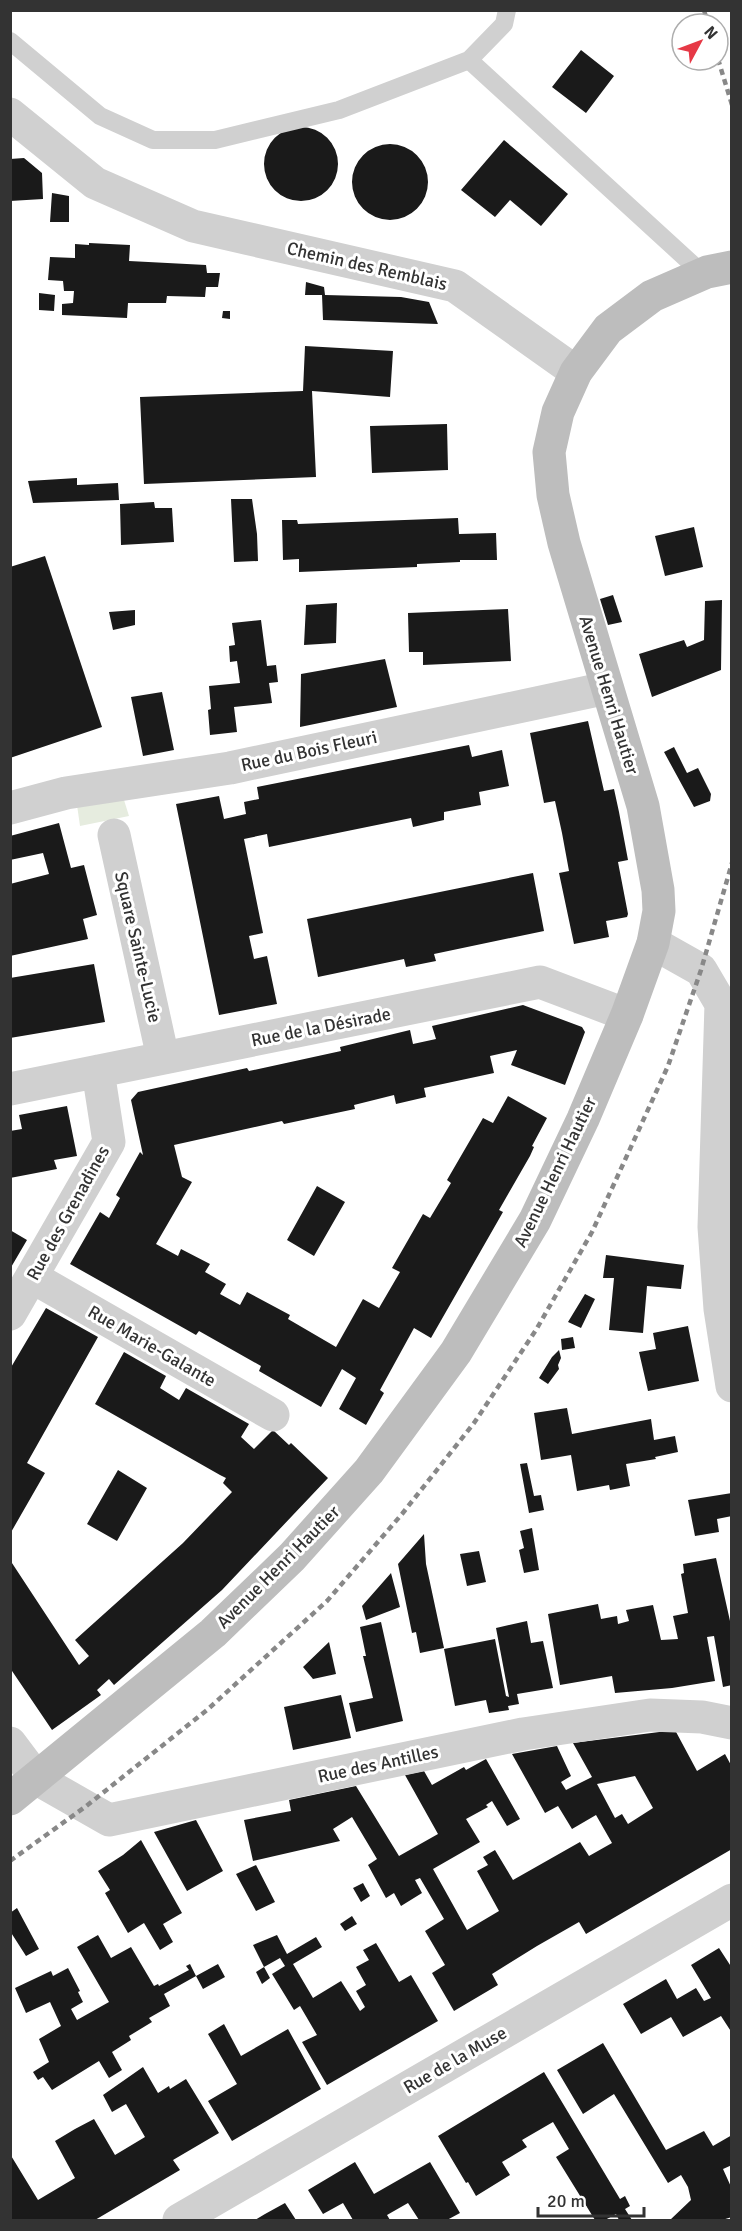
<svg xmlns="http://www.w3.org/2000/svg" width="742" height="2231" font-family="Signika,sans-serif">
  <rect width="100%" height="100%" fill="#fff"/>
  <path fill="#e6ecdf" d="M124 800 129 816 80 826 77 805Z"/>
  <path fill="#1a1a1a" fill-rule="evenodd" d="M581 50 614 76 586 113 552 87Z
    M264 164a37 37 0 1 1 74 0a37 37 0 1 1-74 0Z
    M504 140 568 194 541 226 510 200 495 217 461 190Z
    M352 182a38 38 0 1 1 76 0a38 38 0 1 1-76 0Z
    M24 158 42 173 43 199 10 201V159Z
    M52 193 69 196V222H50Z
    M89 243 130 245 129 261 206 265 207 273H220L218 287H206L205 297 167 296 166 303H128L127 318 62 315V304L73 303 74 291H64L63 281 48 280 50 257 75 258V244L89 245Z
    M306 282 324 287 325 295 401 297 429 302 438 324 323 320 322 295H305Z
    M39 293 55 295 54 311 39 310Z
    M223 311H230V319L222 318Z
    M305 346 393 351 390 397 312 391 316 477 144 484 140 397 303 391Z
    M447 424 448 470 372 473 370 426Z
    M77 478V485L118 483 119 500 33 503 28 481Z
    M231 499H252L257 534 258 561 234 562Z
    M154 502 155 508H172L174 542 121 545 120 504Z
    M458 518 459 534 496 533 497 560H460V562L417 564V567L299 572V559L283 560 282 520H297L298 524Z
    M694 527 703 567 665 576 655 536Z
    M45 556 102 727 10 758V567Z
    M613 595 622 622 608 625 600 599Z
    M722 600 721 670 652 697 639 654 684 640 687 647 704 640 705 601Z
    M337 603 336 643 304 645 306 605Z
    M508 609 511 661 423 665V652H409L408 613Z
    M135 610V625L113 630 109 612Z
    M261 620 267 666 276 665 278 682 269 683 272 703 234 707 237 732 210 735 208 710 211 709 209 686 240 683 237 661 230 662 229 646 235 645 232 623Z
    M385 659 397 707 300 727 301 674Z
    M162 692 174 750 143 756 131 697Z
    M588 721 604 791 614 789 619 812 628 860 618 862 628 914 627 917 606 921 609 937 574 944 559 873 569 871 562 833 555 801 544 803 530 733Z
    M469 745 472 757 502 750 509 786 479 792 481 805 444 812V820L413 827 411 818 269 847 267 834 244 839 263 933 249 936 254 959 267 956 277 1004 219 1015 176 804 219 796 224 819 246 814 244 802 259 799 257 787Z
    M674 747 687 773 698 768 711 794 710 801 694 807 664 752Z
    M59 823 71 868 84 865 97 915 83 919 88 939 10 956V884L49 874 43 853 10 860V836Z
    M533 873 544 931 434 954 436 961 406 967 404 959 318 977 307 919Z
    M94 964 105 1022 10 1038V978Z
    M523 1005 582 1027 585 1032 565 1085 511 1065 517 1050 490 1056 494 1073 424 1088 426 1097 396 1104 394 1095 354 1105 355 1109 284 1124 282 1121 174 1145 182 1177 192 1182 156 1244 178 1256 181 1249 210 1264 205 1272 226 1284 220 1294 240 1305 247 1292 290 1315 288 1319 336 1347 363 1299 379 1308 400 1272 392 1268 423 1214 430 1218 451 1183 447 1180 483 1118 493 1123 508 1096 547 1118 532 1146 534 1147 530 1156 499 1210 503 1212 431 1338 414 1328 380 1390 384 1393 366 1425 339 1409 356 1378 342 1369 321 1407 259 1371 261 1366 199 1331 196 1335 70 1264 100 1212 109 1218 120 1198 116 1195 140 1152 143 1155 131 1100 138 1092 247 1068 249 1071 341 1051 340 1047 410 1030 413 1044 436 1039 432 1026Z
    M67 1106 77 1156 54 1160 57 1169 10 1178V1131L22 1129 19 1115Z
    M317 1186 345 1202 314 1256 287 1240Z
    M10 1230 27 1240 10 1269Z
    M606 1255 684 1265 681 1289 647 1286 643 1333 609 1330 614 1278H603Z
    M585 1294 595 1299 581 1328 568 1322Z
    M46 1308 98 1337 27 1463 45 1473 10 1534V1369Z
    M688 1326 699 1381 648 1391 639 1352 656 1349 653 1333Z
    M573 1337 575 1348 562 1350 561 1339Z
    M559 1350 561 1358 558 1365 559 1369 548 1384 539 1378 552 1357Z
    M124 1352 166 1376 160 1388 179 1400 186 1388 249 1424 241 1437 254 1449 273 1430 289 1445 291 1443 328 1478 222 1590 114 1685 109 1679 97 1690 101 1695 52 1730 10 1668V1560L79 1665 89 1656 75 1640 183 1543 232 1492 223 1483 226 1478 220 1475 95 1404Z
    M567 1408 572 1434 651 1419 654 1440 675 1436 678 1452 655 1457 656 1459 626 1464 630 1486 610 1490 609 1485 577 1491 571 1455 541 1460 534 1413Z
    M527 1463 534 1496 541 1495 544 1510 529 1513 520 1464Z
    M118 1470 147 1488 117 1541 87 1524Z
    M732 1493V1516L717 1519 719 1532 695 1536 688 1500Z
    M532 1528 539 1570 524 1573 519 1550 524 1548 520 1531Z
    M424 1534 426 1564 444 1648 420 1653 416 1632 412 1633 398 1564Z
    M479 1551 486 1582 467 1586 460 1554Z
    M716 1558 732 1630V1685L723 1687 714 1636 707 1637 715 1681 672 1688 615 1693 612 1676 560 1685 548 1614 598 1604 601 1619 617 1616 618 1624 629 1621 626 1610 653 1605 661 1640 678 1639 673 1616 688 1613 681 1574 684 1573 683 1564Z
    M391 1573 400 1607 366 1620 362 1606Z
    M527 1621 531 1643 543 1641 553 1688 517 1694 519 1704 508 1706 509 1710 489 1713 486 1700 455 1706 444 1649 495 1639 506 1696 509 1697 496 1628Z
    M381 1622 403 1721 356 1732 349 1703 373 1698 363 1656H366L360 1627Z
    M329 1642 336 1674 313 1679 303 1667Z
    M341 1695 351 1738 293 1750 284 1707Z
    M675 1730 697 1771 725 1754 732 1767V1849L586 1934 579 1922 537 1946 492 1974 498 1985 454 2011 432 1973 445 1965 425 1931 444 1919 420 1878 415 1880 422 1893 401 1906 394 1893 386 1898 368 1865 377 1859 352 1817 333 1829 340 1841 253 1861 244 1820 291 1811 289 1800 356 1786 399 1856 438 1834 405 1775 424 1771 432 1785 464 1767 466 1770 486 1759 520 1819 507 1826 492 1801 486 1805 488 1807 466 1819 480 1842 433 1869 467 1930 499 1911 477 1871 488 1865 483 1857 495 1850 513 1880 580 1842 589 1856 612 1843 596 1815 572 1829 558 1806 545 1813 512 1754 557 1746 571 1776 561 1782 566 1790 592 1777 573 1743ZM635 1776 653 1808 628 1824 622 1814 615 1818 597 1784Z
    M196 1820 223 1871 187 1891 154 1832Z
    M141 1840 182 1913 163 1924 173 1942 160 1950 144 1923 128 1933 105 1893 110 1890 98 1871 123 1855Z
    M256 1865 275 1902 256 1911 236 1874Z
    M363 1883 370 1896 361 1902 353 1888Z
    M17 1908 39 1949 26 1956 10 1931V1913Z
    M352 1916 357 1924 345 1931 340 1924Z
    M98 1935 111 1958 131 1947 154 1986 158 1984 159 1986 189 1970 186 1966 190 1964 196 1976 218 1964 225 1977 203 1989 196 1976 164 1994 170 2006 149 2018 152 2022 129 2036 131 2040 112 2052 122 2070 109 2078 99 2061 52 2090 43 2077 38 2080 33 2072 49 2062 39 2039 61 2026 50 2002 26 2013 15 1988 51 1971 53 1976 68 1968 80 1991 78 1992 83 2002 71 2009 77 2020 109 2002 77 1947Z
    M277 1935 287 1954 316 1937 322 1947 293 1964 313 1998 341 1981 360 2011 365 2007 356 1991 366 1985 356 1967 369 1960 363 1950 376 1943 399 1982 411 1975 438 2021 327 2085 302 2042 317 2035 300 2006 294 2010 272 1974 285 1966 280 1958 264 1967 253 1945Z
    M719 1948 732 1968V2033L721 2016 683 2037 671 2017 641 2034 623 2004 666 1979 677 1999 696 1988 704 2001 711 1998 691 1965Z
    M264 1967 270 1978 262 1984 256 1972Z
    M224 2024 241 2056 288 2029 321 2089 232 2141 208 2101 237 2084 208 2034Z
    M603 2043 666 2150 704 2131 713 2146 732 2135V2165L723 2169 732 2189V2217L722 2220H670L691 2200 688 2187 681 2175 668 2183 614 2094 583 2114 557 2070Z
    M143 2067 158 2093 169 2086 170 2089 186 2079 219 2133 173 2160 180 2170 95 2220H10V2154L38 2200 75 2178 55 2141 75 2129 94 2119 115 2155 145 2137 126 2104 112 2112 103 2095Z
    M544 2072 620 2199 625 2196 630 2206 625 2209 632 2220H619L616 2214 605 2220H595L556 2157 569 2149 553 2122 522 2140 527 2147 502 2162 510 2175 476 2196 468 2182 466 2183 438 2136Z
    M355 2162 374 2194 430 2162 460 2213 447 2220H419L408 2203 387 2215 390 2220H353L343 2203 323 2214 308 2190Z
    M285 2203 296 2220H255L265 2214Z"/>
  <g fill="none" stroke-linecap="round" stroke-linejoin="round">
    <path stroke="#d0d0d0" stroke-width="18" d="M507 10 504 24 469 60 703 274
      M10 41 100 116 153 140H215L339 110 469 60"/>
    <path stroke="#d0d0d0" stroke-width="33" d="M10 114 95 183 193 226 455 286 576 372
      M10 808 66 793 230 768 607 688
      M114 835 163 1058
      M653 943 701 970 721 1004 714 1227 720 1309 732 1386
      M10 1089 540 982 627 1015
      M32 1277 273 1415
      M10 1314 109 1142 98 1071
      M10 1743 37 1779 109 1820 523 1734 650 1715 702 1717 732 1723
      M179 2220 732 1900"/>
    <path stroke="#bdbdbd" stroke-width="33" d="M10 1799 213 1633 292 1557 369 1471 456 1352 535 1220 583 1119 627 1015 653 943 659 911 658 890 643 806 564 543 553 495 549 452 558 412 576 372 608 329 652 296 707 272 732 267"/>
    <path stroke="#888" stroke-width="4.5" stroke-dasharray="6 4.5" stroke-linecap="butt" d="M704 10 708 24
      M718 59 732 105
      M10 1861 85 1807 207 1710 327 1601 402 1514 474 1423 536 1330 592 1232 668 1066 701 970 732 863"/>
  </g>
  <g text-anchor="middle" stroke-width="6" stroke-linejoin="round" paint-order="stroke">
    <g font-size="18" fill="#333" stroke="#fff">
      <text transform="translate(367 266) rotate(13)" y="6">Chemin des Remblais</text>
      <text transform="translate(609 695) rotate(73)" y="6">Avenue Henri Hautier</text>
      <text transform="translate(309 751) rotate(-12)" y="6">Rue du Bois Fleuri</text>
      <text transform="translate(138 947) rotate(77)" y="6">Square Sainte-Lucie</text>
      <text transform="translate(321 1027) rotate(-11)" y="6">Rue de la Désirade</text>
      <text transform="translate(555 1172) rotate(-64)" y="6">Avenue Henri Hautier</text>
      <text transform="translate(68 1213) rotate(-61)" y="6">Rue des Grenadines</text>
      <text transform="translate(152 1346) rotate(30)" y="6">Rue Marie-Galante</text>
      <text transform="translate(278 1567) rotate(-45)" y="6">Avenue Henri Hautier</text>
      <text transform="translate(378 1764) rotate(-12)" y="6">Rue des Antilles</text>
      <text transform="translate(455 2060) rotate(-30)" y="6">Rue de la Muse</text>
    </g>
  </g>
  <rect width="742" height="2231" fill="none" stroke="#333333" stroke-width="24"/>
  <g transform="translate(700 42) rotate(49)"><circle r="28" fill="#ffffff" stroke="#adadad" stroke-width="1.5"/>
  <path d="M0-4.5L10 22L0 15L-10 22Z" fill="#e63946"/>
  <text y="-9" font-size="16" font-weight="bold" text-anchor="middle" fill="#333333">N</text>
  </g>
  <path d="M538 2207v9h106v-9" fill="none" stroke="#333333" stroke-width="3"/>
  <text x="547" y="2207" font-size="18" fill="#333333" stroke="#ffffff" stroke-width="4.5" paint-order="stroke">20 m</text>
</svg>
